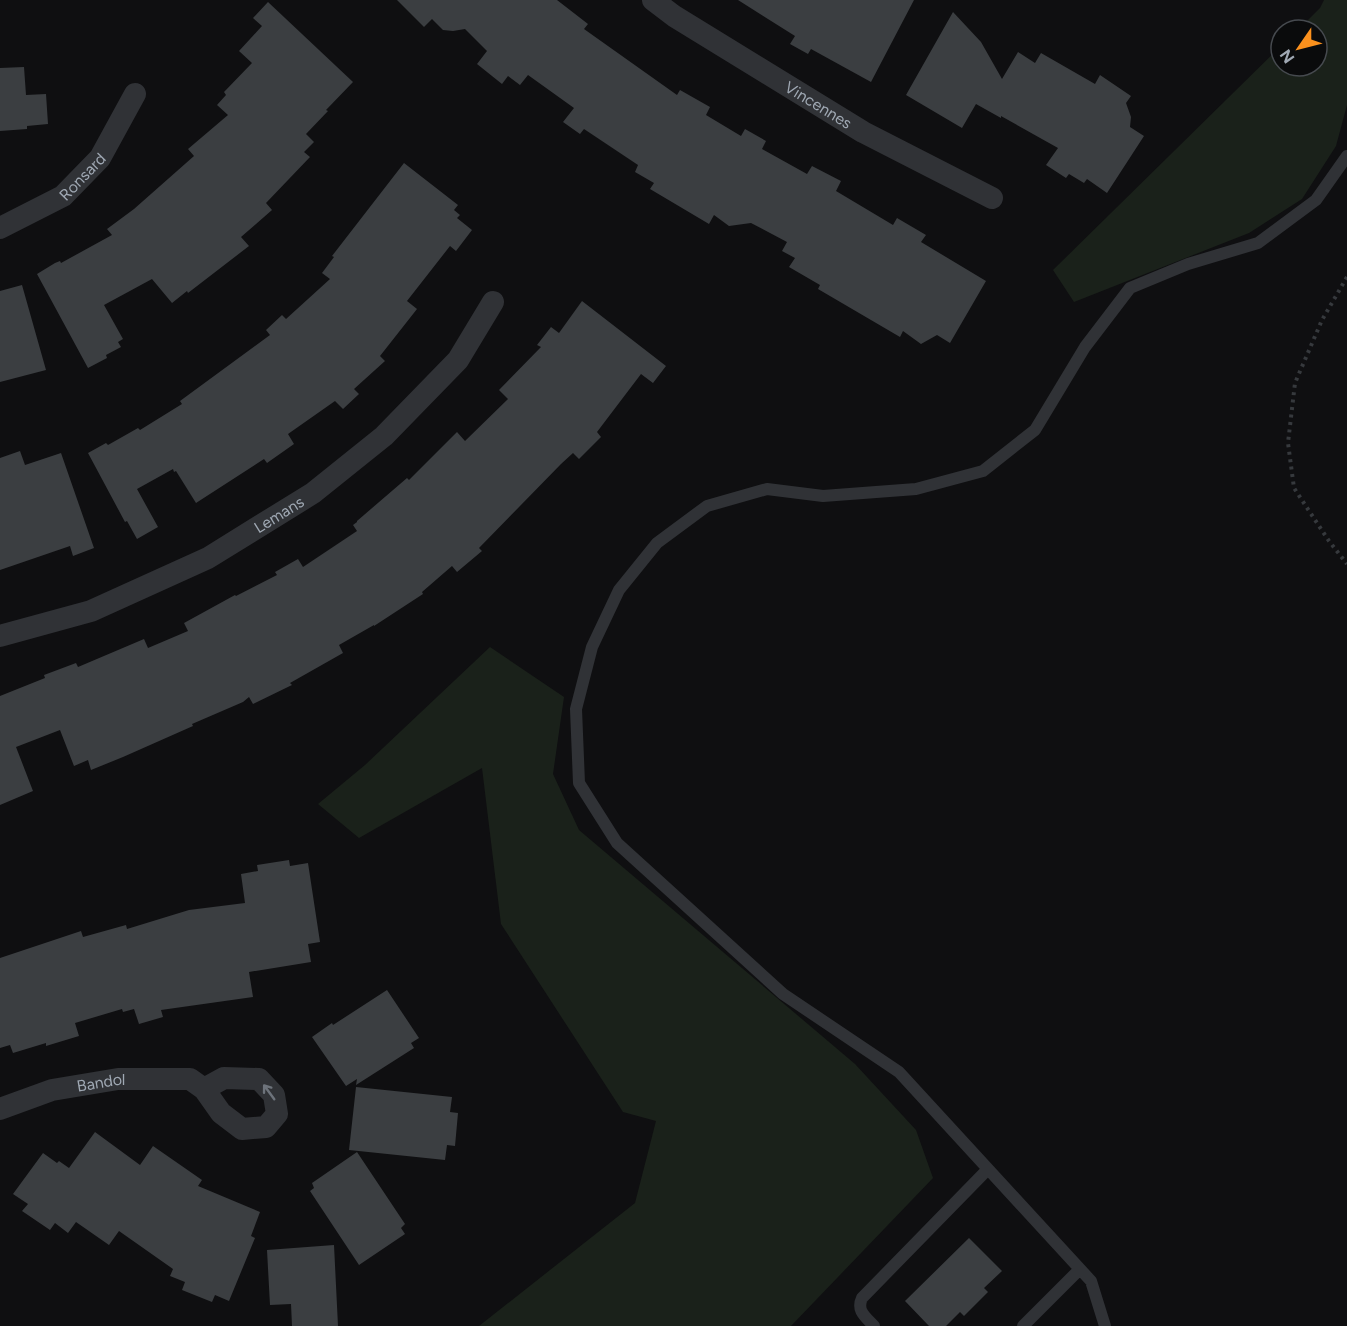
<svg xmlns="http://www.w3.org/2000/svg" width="1347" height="1326" font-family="Figtree,sans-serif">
  <rect width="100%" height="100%" fill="#0f0f11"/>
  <path fill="#1a211a" d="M1324 0H1347V105L1336 146 1302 199 1249 233 1074 302 1053 270 1281 46V66H1317V30H1298L1320 8Z
    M490 647 564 697 553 774 579 830 855 1064 916 1130 933 1178 791 1326H479L635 1203 656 1121 623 1112 501 924 482 768 359 838 318 804 365 765Z"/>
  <path fill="#3b3e41" d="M397 0H557L588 24 584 29 677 95 680 90 710 107 706 115 741 136 745 129 766 141 762 149 807 174 812 166 841 181 836 191 893 225 897 218 926 235 921 242 986 281 950 343 937 335 921 344 903 331 900 337 818 289 820 285 789 267 795 258 782 251 787 242 751 223 729 226 714 215 709 224 650 189 654 183 635 172 638 165 584 129 580 134 563 122 574 108 528 75 520 85 508 76 502 84 477 64 487 51 465 29 453 31 443 30 432 19 424 27Z
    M738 0H914L871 82 811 49 808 54 790 44 795 36Z
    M268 2 353 82 326 110 328 111 306 134 314 142 304 152 310 157 266 203 272 210 241 237 249 246 188 293 187 291 172 303 152 279 104 305 123 339 118 342 121 347 106 355 107 358 88 368 37 274 55 263 60 261 61 263 112 235 107 229 134 209 194 156 188 149 228 115 217 105 226 95 224 92 252 63 239 51 262 26 253 18Z
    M953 12 981 42 1002 79 1018 52 1035 63 1041 53 1095 84 1100 75 1131 96 1126 103 1131 117 1130 127 1144 136 1107 193 1087 179 1084 183 1069 174 1066 178 1046 165 1058 148 1001 116V118L976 104 962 128 906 95Z
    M24 67 26 95 46 94 48 124 27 126V129L0 131V68Z
    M404 163 458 205 454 210 460 215 457 218 472 230 456 251 450 246 407 301 417 309 380 356 385 361 354 389 359 394 343 409 335 401 288 434 294 444 267 463 264 459 196 503 176 471 174 472 173 469 137 489 158 527 137 539 127 521 125 522 88 453 106 443 108 445 138 428 140 430 182 404 180 401 270 335 266 330 282 315 286 319 330 279 322 273 334 257 332 256Z
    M22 285 46 370 0 382V291Z
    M582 301 666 366 653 383 641 374 597 432 601 437 579 459 573 453 561 464 479 548 482 551 457 572 452 566 422 592 423 594 374 626V625L339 645 343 653 290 683 292 685 253 704 249 697 243 702 192 724 193 726 123 757 91 770 88 760 74 766 60 730 16 747 33 791 0 805V696L45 678 44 675 76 663 78 667 144 639 148 648 188 631 184 623 235 595 236 596 277 575 275 572 298 559 303 567 357 531 353 525 357 522V521L407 478 409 480 457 432 465 441 508 399 499 390 541 347 537 345 551 327 559 333Z
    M20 451 25 465 61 453 94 548 73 556 70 546 0 570V458Z
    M289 860 290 866 308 863 320 942 308 944 311 962 249 972 253 997 161 1010 163 1017 139 1024 134 1009 123 1012 122 1009 75 1023 79 1036 46 1046V1043L13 1053 10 1045 0 1048V958L81 931 83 937 126 925 127 929 189 910 245 903 241 874 258 871 257 865Z
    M387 990 419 1038 411 1043 414 1048 356 1085 357 1079 346 1086 312 1037 332 1023 333 1025Z
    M356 1087 452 1097 450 1112 458 1113 455 1146 447 1145 445 1160 349 1150Z
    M95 1132 140 1165 153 1146 202 1180 198 1186 260 1212 251 1236 255 1238 229 1301 215 1295 212 1302 182 1290 185 1282 170 1276 173 1269 119 1231 109 1245 76 1222 68 1233 55 1223 50 1230 22 1211 28 1204 13 1194 43 1153 57 1163 59 1161 69 1168Z
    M357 1152 405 1224 401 1228 405 1234 359 1265 310 1191 314 1188 312 1183Z
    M969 1238 1002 1271 984 1288 988 1292 964 1316 960 1312 946 1326H929L905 1301Z
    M334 1245 338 1326H292L291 1304 270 1305 267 1250Z"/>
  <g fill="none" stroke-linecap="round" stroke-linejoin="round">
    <path stroke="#36393d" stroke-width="4" stroke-dasharray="3 4.5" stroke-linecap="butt" d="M1347 277 1322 320 1295 383 1288 443 1294 488 1329 541 1347 564"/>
    <path stroke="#303236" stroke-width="12" d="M874 1326C866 1317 856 1311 862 1298L988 1169
      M1023 1326 1080 1269
      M1105 1326 1091 1281 899 1072 783 994 617 843 579 783 576 709 592 647 619 590 657 543 707 506 767 489 823 496 916 489 983 471 1035 430 1085 347 1130 288 1188 264 1258 243 1316 200 1347 156"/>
    <g stroke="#303236" stroke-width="22">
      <path id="s1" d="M653 0 674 16 863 132 992 198"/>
      <path id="s2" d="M0 228 63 196 100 158 135 94"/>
      <path id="s3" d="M0 636 91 611 208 558 313 493 384 436 458 360 493 302"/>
      <path id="s4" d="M0 1109 52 1090 118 1079H190L204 1089 221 1113 242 1129 266 1127 277 1114 274 1095 259 1079 224 1078 204 1089"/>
    </g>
  </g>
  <defs><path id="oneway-shaft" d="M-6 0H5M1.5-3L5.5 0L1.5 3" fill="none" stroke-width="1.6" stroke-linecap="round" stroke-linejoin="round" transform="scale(1.5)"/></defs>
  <use stroke="#6d737b" href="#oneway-shaft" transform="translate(269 1092) rotate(-126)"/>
  <g text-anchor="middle" stroke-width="5" stroke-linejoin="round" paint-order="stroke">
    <g font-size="16" fill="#9fa8b3" stroke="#0a0b0c">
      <text dy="6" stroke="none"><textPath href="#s1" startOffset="196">Vincennes</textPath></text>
      <text dy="6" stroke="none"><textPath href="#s2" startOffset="98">Ronsard</textPath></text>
      <text dy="6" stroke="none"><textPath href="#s3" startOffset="306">Lemans</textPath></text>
      <text dy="6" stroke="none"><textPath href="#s4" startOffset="105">Bandol</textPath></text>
    </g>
  </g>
  <g transform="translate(1299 48) rotate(235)"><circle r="28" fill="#0a0b0c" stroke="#464a4f" stroke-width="1.5"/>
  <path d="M0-4.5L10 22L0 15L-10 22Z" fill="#fb911d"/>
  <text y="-9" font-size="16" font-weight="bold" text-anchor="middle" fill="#9fa8b3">N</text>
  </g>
</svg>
